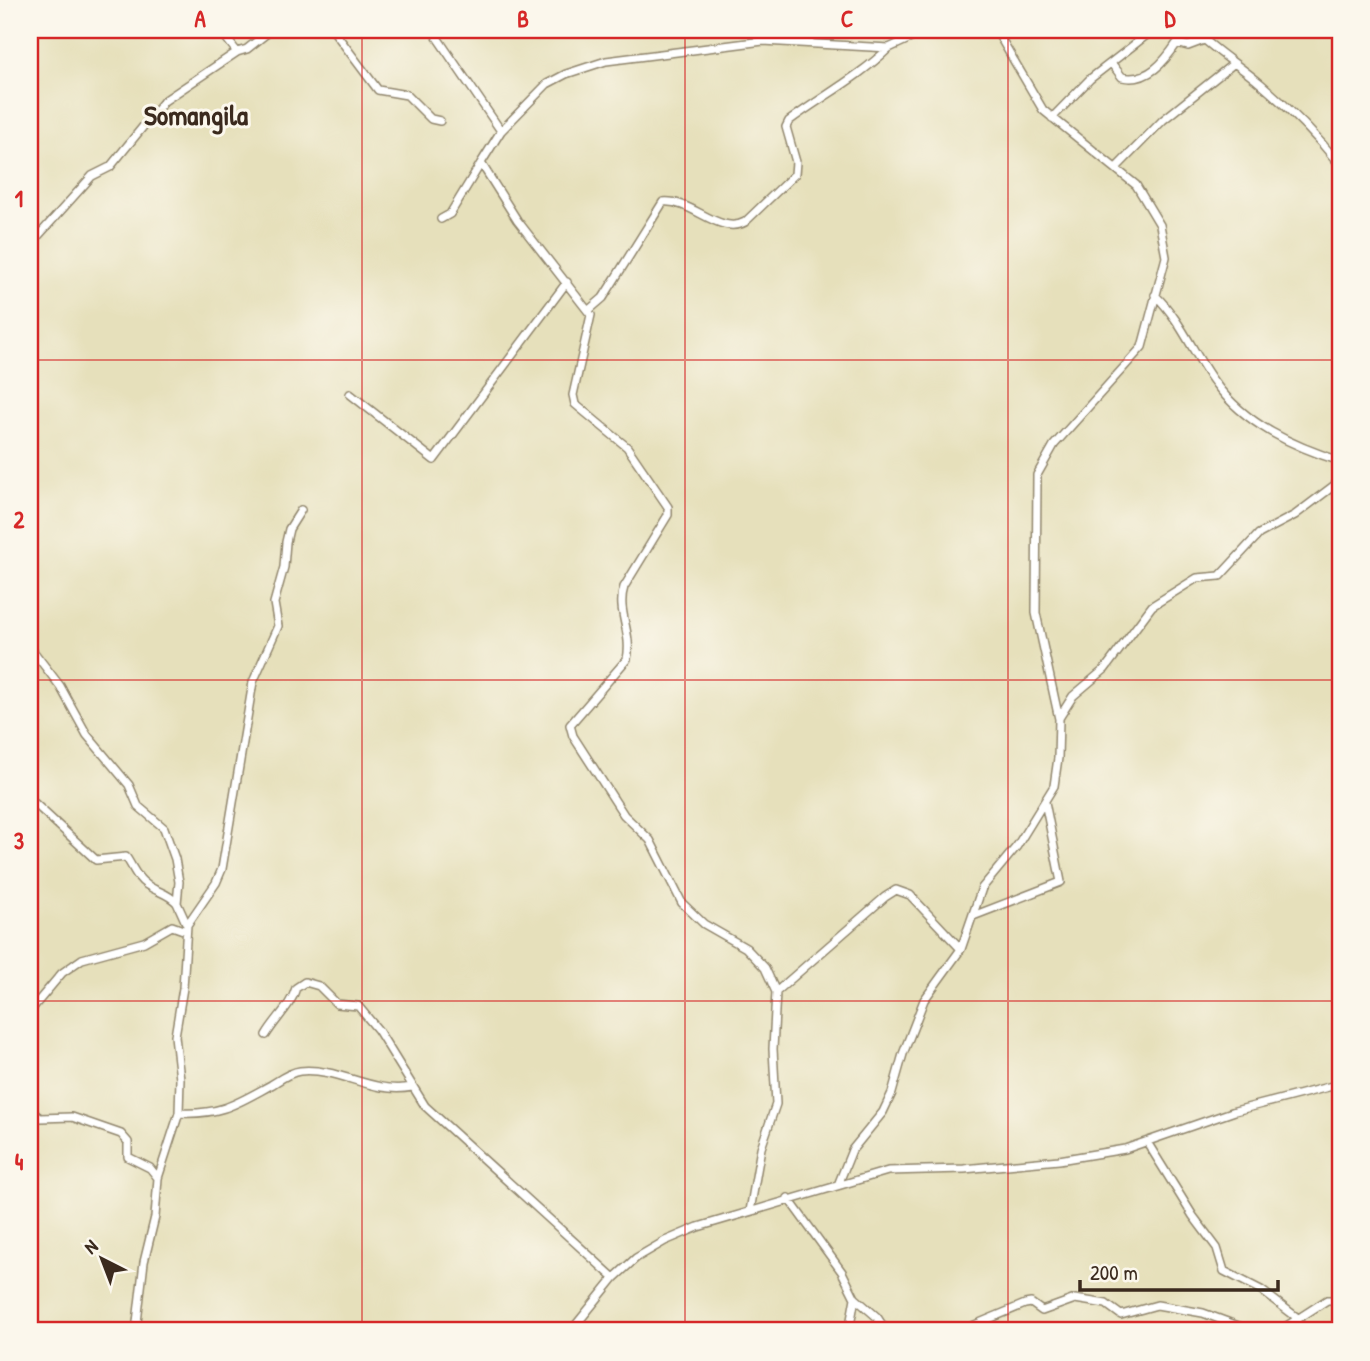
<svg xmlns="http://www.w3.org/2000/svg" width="1370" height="1361" font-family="'Patrick Hand',sans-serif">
  <rect width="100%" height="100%" fill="#fbf7ec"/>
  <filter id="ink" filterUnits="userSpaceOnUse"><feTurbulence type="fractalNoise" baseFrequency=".0143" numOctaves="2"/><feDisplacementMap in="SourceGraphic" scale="14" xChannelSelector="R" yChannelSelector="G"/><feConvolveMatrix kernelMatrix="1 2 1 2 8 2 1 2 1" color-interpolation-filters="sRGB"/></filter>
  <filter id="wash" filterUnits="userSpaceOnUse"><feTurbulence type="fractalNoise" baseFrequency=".00686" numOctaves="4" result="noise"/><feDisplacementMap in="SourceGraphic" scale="28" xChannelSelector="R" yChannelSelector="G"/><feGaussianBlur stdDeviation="1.57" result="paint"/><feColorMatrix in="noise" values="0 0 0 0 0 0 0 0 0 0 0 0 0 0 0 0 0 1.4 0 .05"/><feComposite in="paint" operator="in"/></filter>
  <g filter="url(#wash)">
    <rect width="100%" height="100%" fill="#e6e0bb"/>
  </g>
  <g filter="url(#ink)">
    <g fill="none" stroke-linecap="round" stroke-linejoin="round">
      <defs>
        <path id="street" d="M220 30 237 52 247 49 271 30
          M333 30 378 90 407 95 431 119 440 121
          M432 30 501 131 481 163 517 220 591 315 573 395 575 404 627 447 668 507V515L624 587C616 612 633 633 627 659L570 725 573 736 624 815 650 840 682 903 704 924 746 948 765 968 776 992 773 1049 776 1104 761 1148 750 1211
          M1194 30C1215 51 1239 65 1261 84 1290 109 1316 135 1340 165
          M1203 39 1211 30
          M1112 64 1122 77C1148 83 1165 61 1177 43L1188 46 1204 40
          M1052 118 1090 79 1153 30
          M501 131 547 84 566 74 606 61 763 41 889 48 928 30
          M1117 167 1163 120 1233 64
          M441 219 450 214 481 163
          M30 245 92 176 110 167 164 101 237 52
          M1155 295C1181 320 1194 355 1215 383 1246 425 1293 446 1340 461
          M589 310 603 298 663 202C692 199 719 236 745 222L795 174 796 162 786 127 789 121C823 96 859 77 889 48
          M350 394 434 460 567 282
          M30 498 32 492
          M30 647 60 686 87 735 129 785 138 806 164 828 175 859 179 882 177 903 187 925 183 988 175 1036 180 1079 179 1113 158 1178 155 1217 144 1262 136 1331
          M1059 718 1073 696 1105 669 1152 606 1197 578 1220 576 1259 534 1295 515 1340 481
          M30 799 96 860 126 857C133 867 136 878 147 885 157 892 168 893 177 903
          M973 916 1061 882 1045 802
          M187 925 216 883 222 869 253 682 278 626 274 603 284 567 286 542 289 529 301 510
          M776 992 885 897 896 890 910 895 961 949
          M30 1011 62 973 82 959 144 942 172 926 186 931
          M266 1035C276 1018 291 1006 296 988L305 982 319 986 337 1004 358 1006 378 1030 425 1106 614 1278
          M30 1110 40 1118 72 1117 121 1134 128 1142V1157L150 1168 158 1178
          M179 1113C221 1115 236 1104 271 1085 279 1080 290 1072 300 1071 340 1067 372 1095 412 1087
          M1147 1142 1193 1216 1217 1248 1224 1271 1261 1290 1299 1319
          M838 1185 852 1150 883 1112 892 1093 903 1054 924 1000 961 949 982 888 1017 846 1054 786 1058 758 1059 719 1036 613 1037 475 1054 445 1142 347 1166 257 1160 225 1136 185 1043 110 996 30
          M788 1198 842 1272 855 1298 877 1317 886 1331
          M571 1331 614 1278 636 1258 665 1241 698 1227 888 1171 964 1169 1059 1160 1125 1149 1235 1111 1340 1084
          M849 1331 855 1298
          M960 1331 1025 1304 1031 1303 1042 1311 1075 1299 1106 1304 1121 1315 1157 1305 1203 1313 1252 1331
          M1279 1331 1327 1300H1340"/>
      </defs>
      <use href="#street" stroke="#90856c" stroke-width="10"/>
      <use href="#street" stroke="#fff" stroke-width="7"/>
    </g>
  </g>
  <path fill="none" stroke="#d62828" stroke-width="2" stroke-opacity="0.55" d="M362 30V1331M685 30V1331M1008 30V1331M30 360H1340M30 680H1340M30 1001H1340"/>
  <g text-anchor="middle" stroke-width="6" stroke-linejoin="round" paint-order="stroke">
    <g font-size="28" font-weight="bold" fill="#3b2a1e" stroke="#fbf7ec">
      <text x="196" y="125">Somangila</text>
    </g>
  </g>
  <rect width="1370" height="1361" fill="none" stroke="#fbf7ec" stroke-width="77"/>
  <g transform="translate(102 1259) rotate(318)" stroke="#fbf7ec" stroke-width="5" paint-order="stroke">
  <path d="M0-5L12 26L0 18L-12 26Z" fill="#3b2a1e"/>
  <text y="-10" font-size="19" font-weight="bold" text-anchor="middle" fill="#3b2a1e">N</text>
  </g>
  <path d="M1080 1280v10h198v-10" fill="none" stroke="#3b2a1e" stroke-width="3.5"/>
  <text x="1090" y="1280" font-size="21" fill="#3b2a1e" stroke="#fbf7ec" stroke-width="5" paint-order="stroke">200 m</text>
  <rect x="38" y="38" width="1294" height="1284" fill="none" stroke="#d62828" stroke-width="2.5"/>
  <g font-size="23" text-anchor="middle" font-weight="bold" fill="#d62828">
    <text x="200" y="27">A</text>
    <text x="523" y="27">B</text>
    <text x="847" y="27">C</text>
    <text x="1170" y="27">D</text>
    <text x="19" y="207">1</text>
    <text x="19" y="528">2</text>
    <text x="19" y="849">3</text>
    <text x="19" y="1170">4</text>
  </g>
</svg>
